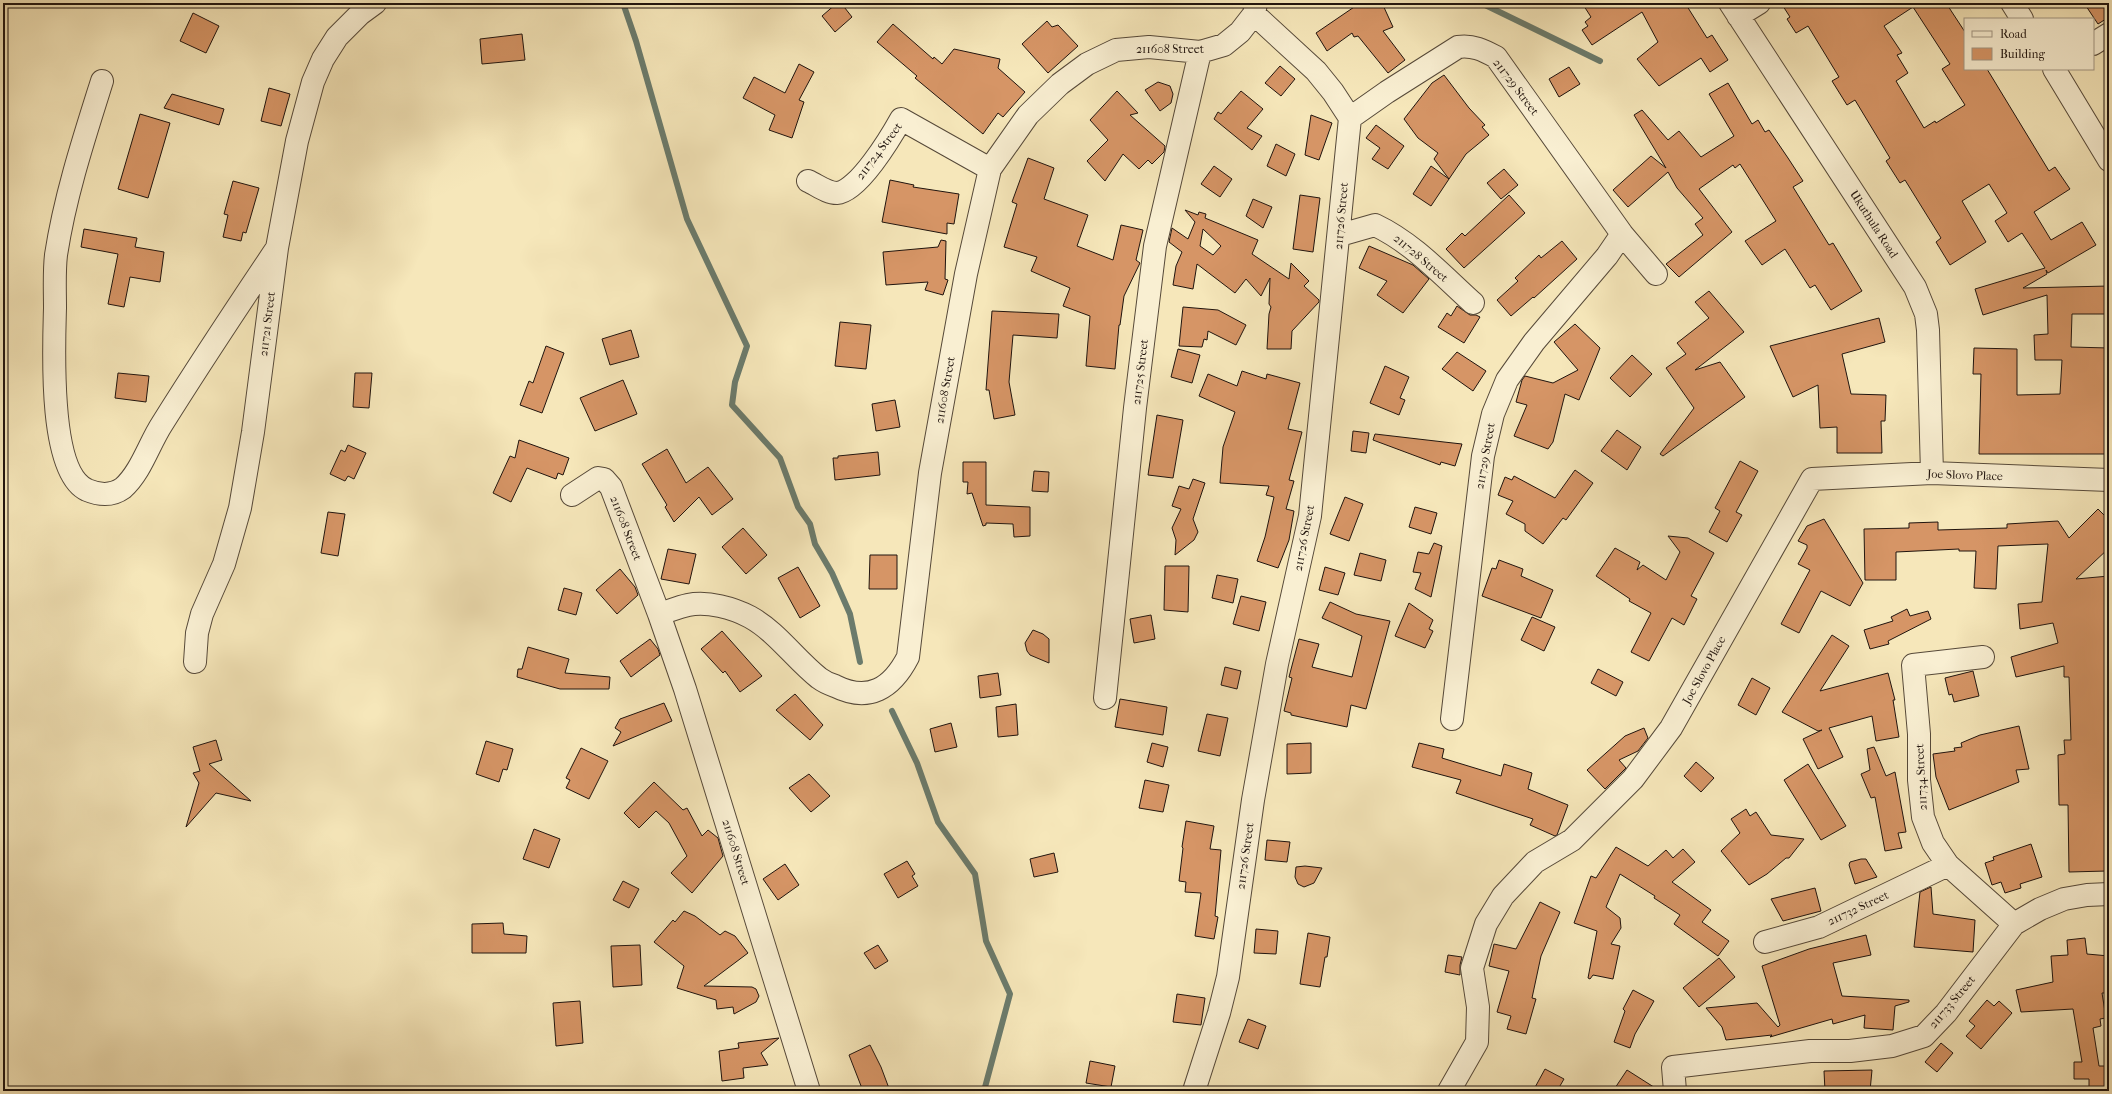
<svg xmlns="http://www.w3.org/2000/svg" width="2112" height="1094" font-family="'IM FELL French Canon',serif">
  <rect width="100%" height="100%" fill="#f6e7ba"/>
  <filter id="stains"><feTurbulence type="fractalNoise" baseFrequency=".005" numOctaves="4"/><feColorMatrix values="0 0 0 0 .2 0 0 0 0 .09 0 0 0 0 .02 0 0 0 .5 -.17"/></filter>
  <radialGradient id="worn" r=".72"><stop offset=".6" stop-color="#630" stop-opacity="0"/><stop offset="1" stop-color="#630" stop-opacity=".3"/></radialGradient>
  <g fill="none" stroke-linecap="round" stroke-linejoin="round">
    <path stroke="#6b7b6c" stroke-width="6" d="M623 3 636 41 687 219 747 346 735 382 732 405 780 458 798 507 810 524 815 544 832 573 850 614 860 662
      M1481 3 1600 61
      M892 711 917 763 938 822 975 874 986 941 1010 994 984 1091"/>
  </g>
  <path fill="#d69566" stroke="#20140e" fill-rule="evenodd" d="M837 3H841L852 17 835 32 822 16Z
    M1360 3H1382L1393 27 1383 31 1405 60 1388 73 1358 36 1354 37 1352 33 1327 51 1316 33Z
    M1582 3H1685L1707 38 1712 35 1728 60 1710 72 1701 58 1659 86 1637 59 1658 42 1642 12 1592 45 1582 30 1588 26 1585 22 1591 17Z
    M1781 3H1946L1965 32V69H1987L2049 171 2055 167 2070 189 2034 212 2051 240 2082 222 2096 245 2048 273 2046 270 2047 274 2023 288 2109 286V314H2072L2071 347 2109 348 2108 454H1979L1981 374H1973L1974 348 2017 349V395L2060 394 2062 360H2035L2034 335 2048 334 2047 295 1983 315 1975 289 2045 268 2022 233 2008 242 1995 221 2007 213 1989 184 1962 201 1986 242 1950 265 1936 242 1941 238 1905 180 1900 183 1886 161 1890 158 1855 100 1847 105 1832 81 1839 77 1808 26 1796 33 1787 19 1790 17ZM1913 7 1950 64 1942 69 1965 105 1936 123 1935 121 1924 128 1896 81 1908 73 1897 55 1902 53 1884 26Z
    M2084 3H2109V17L2098 24Z
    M193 13 219 26 206 53 180 41Z
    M1047 21 1052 27 1058 25 1078 46 1048 73 1022 44Z
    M893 24 933 59 934 57 942 64 954 49 1000 59 998 68 1025 92 1003 117 998 113 983 134 939 98 915 78 917 76 877 42Z
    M522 34 525 60 482 64 480 39Z
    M799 64 814 72 799 100 804 102 792 138 769 130 775 115 743 98 754 77 785 93Z
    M1280 66 1295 79 1281 96 1265 83Z
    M1569 67 1580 84 1559 97 1549 79Z
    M1444 75 1469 108 1485 125 1482 127 1489 135 1466 154 1449 179 1434 159 1438 153 1418 138 1404 119 1432 83Z
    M1158 82 1170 86 1173 94 1171 103 1160 111 1145 90Z
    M1728 83 1752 124 1758 120 1765 132 1769 130 1788 158 1803 181 1793 187 1829 245 1833 243 1862 291 1831 310 1815 285 1810 288 1785 249 1762 265 1745 241 1776 221 1740 164 1735 168 1733 165 1699 189 1732 232 1679 277 1666 264 1703 235 1695 224 1703 218 1677 188 1668 172 1628 207 1613 190 1651 156 1666 168 1634 115 1642 110 1668 140 1679 131 1701 157 1734 136 1709 94Z
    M269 88 290 94 281 126 261 121Z
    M1117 91 1138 113 1130 115 1165 146 1164 152 1152 164 1148 160 1139 169 1123 154 1105 181 1087 161 1108 140 1090 120Z
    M1241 91 1263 109 1247 128 1262 136 1252 150 1214 119 1218 112 1221 114Z
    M172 94 224 109 219 125 164 108Z
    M140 114 170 123 148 198 118 189Z
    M1311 115 1332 123 1319 160 1305 155Z
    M1376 125 1404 146 1388 169 1372 159 1380 148 1366 138Z
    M1276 144 1295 154 1286 176 1267 166Z
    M1028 158 1054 168 1044 199 1088 215 1077 246 1113 260 1121 225 1143 230 1136 260 1140 263 1124 296 1120 325H1119L1115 369 1086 366 1090 316 1063 306 1070 288 1031 271 1037 257 1004 247 1017 204 1012 202Z
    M1214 166 1232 179 1220 197 1201 184Z
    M1431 166 1449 179 1431 206 1413 194Z
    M1504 169 1518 185 1501 199 1487 183Z
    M890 180 914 185 913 187 959 194 954 224 947 223V234L882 222Z
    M233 181 259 188 246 233 243 232 241 241 223 237 228 215 224 214Z
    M1300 195 1320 198 1313 252 1293 249Z
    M1509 195 1525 213 1464 268 1446 249 1462 233 1465 236Z
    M1253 199 1272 207 1263 228 1246 216Z
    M1185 210 1198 215 1199 212 1206 214 1205 218 1258 240 1252 254 1289 279 1291 263 1309 281 1304 286 1319 300V302L1292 331 1291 349H1267L1269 314 1271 307 1269 304 1270 278 1261 296 1246 279 1235 293 1197 264 1193 289 1173 285 1176 266 1182 252 1169 242 1172 228 1188 239 1195 222ZM1203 229 1221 246 1213 255 1200 246Z
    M84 229 137 238 135 247 164 252 160 282 130 277 124 307 108 304 118 254 81 247Z
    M941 240 946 241 945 279 948 280 943 295 925 290 928 282 886 285 883 252 938 247Z
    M1562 241 1577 259 1534 298 1533 297 1511 316 1497 300 1518 281 1515 278 1539 255 1541 258Z
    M1369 246 1413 265 1429 279 1403 313 1377 295 1387 281 1359 268Z
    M1709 291 1744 332 1695 370 1720 362 1745 397 1663 456 1660 454 1694 408 1666 368 1686 354 1677 343 1709 318 1695 302Z
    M1457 306 1470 315H1476L1480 317 1464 343 1438 327 1447 313 1451 316Z
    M1183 307 1218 310 1246 325 1236 345 1208 331 1207 340 1204 339 1202 347 1179 346Z
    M992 311 1059 314 1057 338 1013 335 1009 382 1015 415 994 419 989 390H986Z
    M1879 318 1885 342 1842 354 1851 394 1886 395 1885 421H1881L1882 453H1837V427L1820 428 1818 385 1793 397 1770 346Z
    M840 322 871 325 866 369 835 366Z
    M1575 324 1600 348 1579 400 1565 394 1553 442 1548 449 1514 436 1527 405 1516 402 1522 380 1525 376 1553 383 1578 370 1554 342Z
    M631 330 639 357 610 365 602 339Z
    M546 346 564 353 542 413 520 405 529 381 533 383Z
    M1178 349 1200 355 1192 383 1171 377Z
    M1457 352 1486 371 1473 391 1442 369Z
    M1632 355 1652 374 1630 397 1610 378Z
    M1385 366 1409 377 1400 398 1405 400 1399 415 1370 403Z
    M1242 371 1266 379 1267 374 1300 383 1288 429 1302 432 1289 480 1294 481 1286 509 1294 511 1289 540 1278 568 1257 561 1265 537 1274 497 1266 495 1269 486 1220 483 1223 447 1235 412 1199 396 1208 374 1237 386Z
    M118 373 149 376 146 402 115 398Z
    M355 373H372L369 408 353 407Z
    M623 380 637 414 595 431 580 398Z
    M895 400 900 427 876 431 872 404Z
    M1157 415 1183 420 1173 478 1148 475Z
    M1617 430 1641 447 1627 470 1601 451Z
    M1353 431 1369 433 1366 453 1351 451Z
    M1375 434 1444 442 1462 444 1455 466 1441 462 1440 465 1373 440Z
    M519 440 569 458 563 475 558 473 556 479 527 468 511 502 493 493 510 456 515 458Z
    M348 445 366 453 354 479 348 476 345 481 330 474 341 450 345 452Z
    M667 449 686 483 708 467 733 499 712 515 699 497 674 522 665 507 667 505 642 464Z
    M878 452 880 475 835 480 833 458H838V456Z
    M1740 461 1758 471 1736 512 1742 515 1727 542 1709 532 1720 511 1715 508Z
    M963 462H986V505L1030 507V536L1014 537 1013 524 986 523V525L983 526 972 493 967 494 968 482H963Z
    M1575 470 1593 483 1566 520 1563 518 1543 544 1525 531V524L1506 514 1513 501 1498 495 1505 477 1512 480 1514 476 1555 498Z
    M1034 471 1049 472 1048 492 1032 491Z
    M1193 479 1205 483 1193 519 1198 532 1194 540 1175 555 1176 540 1172 528 1181 509 1172 506 1179 486 1189 489Z
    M1345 497 1363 504 1349 541 1330 534Z
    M1415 507 1437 513 1431 534 1409 527Z
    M2098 509 2109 520V548L2076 579 2109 576V716H2106L2109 785 2107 871 2069 872 2068 805H2059L2058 755 2065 754 2064 740H2071L2069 677H2064V666L2016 677 2011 657 2058 643 2053 623 2020 629 2018 604 2042 602 2048 544 1998 546 1996 589 1974 588 1976 551H1959V549L1896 552V580H1865L1864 529 1909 528V523L1938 522V530L2007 528V524L2058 521 2069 538Z
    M328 512 345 514 338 556 321 553Z
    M1824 519 1863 583 1850 606 1821 591 1799 633 1781 624 1810 570 1798 564 1807 548V545L1798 541 1807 526Z
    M743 528 767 555 746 574 722 547Z
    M1668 536 1688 538 1714 553 1691 596 1697 599 1684 625 1672 618 1649 661 1631 652 1651 613 1629 601 1630 599 1596 576 1615 548 1640 562 1637 570 1643 565 1666 580 1680 552Z
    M1434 543 1442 546 1431 597 1415 589 1421 573 1413 572 1418 552 1429 554Z
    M668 549 696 554 689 584 661 579Z
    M1360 553 1386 560 1381 581 1354 575Z
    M870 555H897V589H869Z
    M1499 560 1523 569 1521 576 1553 590 1541 618 1482 596 1492 568 1496 569Z
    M1165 566H1189L1188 612 1164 610Z
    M798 567 820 606 800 618 778 578Z
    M1325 567 1345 573 1338 595 1319 590Z
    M620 569 635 587 638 595 617 614 596 590Z
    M1217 575 1238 579 1233 603 1212 598Z
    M564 588 582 593 576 615 558 610Z
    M1241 596 1266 602 1259 631 1233 624Z
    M1330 602 1356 614 1390 621 1366 709 1351 705 1347 727 1291 715V713L1284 711 1292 678 1289 677 1299 639 1319 644 1312 667 1352 677 1362 636 1322 618Z
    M1409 603 1433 620 1429 629 1433 631 1425 648 1395 636Z
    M1907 609 1910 616 1928 611 1931 619 1888 641 1889 644 1870 649 1864 630 1893 621 1891 617Z
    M1151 615 1155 639 1134 643 1130 619Z
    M1532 617 1555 627 1544 651 1521 640Z
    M1033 630 1043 634 1049 639V663L1030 655 1027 651 1025 643Z
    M722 631 762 676 740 692 725 671 723 673 701 649Z
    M1832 635 1849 646 1820 691 1888 673 1895 700H1893L1899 737 1876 741 1872 716 1829 728 1843 757 1818 769 1803 739 1822 730 1818 731 1782 712Z
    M650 639 658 649 660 655 631 677 620 661Z
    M528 647 569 659 565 673 610 677 609 689H560L517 677 518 669H522Z
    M1225 667 1241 671 1237 689 1221 685Z
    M1598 669 1623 682 1616 696 1591 683Z
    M1973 671 1979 696 1954 702 1952 694 1949 695 1945 678Z
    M998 673 1001 695 980 698 978 676Z
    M1752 678 1770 688 1756 715 1738 705Z
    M795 694 823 725 810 740 776 710Z
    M1120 699 1167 707 1163 735 1115 727Z
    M664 703 672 721 613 746 621 732 615 728 620 719Z
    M1016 704 1018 735 998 737 996 707Z
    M1207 714 1228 718 1220 756 1198 751Z
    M951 723 957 747 935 752 930 729Z
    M2019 726 2029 769 2016 770 2019 782 1949 810 1936 777 1933 754 1955 751 1954 748 1962 747 1961 743 1980 735Z
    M1644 728 1648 738 1638 751 1619 760 1626 768 1605 789 1587 770 1625 736Z
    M216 740 222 760 209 764 251 801 216 793 186 827 199 783 193 773 200 771 193 747Z
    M486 741 513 749 507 770 503 769 499 782 476 774Z
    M1152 743 1168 747 1163 767 1147 762Z
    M1311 743V773L1287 774V744Z
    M1419 743 1444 749 1442 758 1501 776 1504 764 1532 773 1528 789 1568 805 1557 835 1555 836 1530 825 1533 819 1456 793 1461 780 1412 767Z
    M1874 747 1886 776 1895 772 1906 832 1898 833 1902 848 1885 851 1875 797 1871 798 1861 774 1870 770 1867 749Z
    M581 748 608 761 589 799 566 788 570 780 566 778Z
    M1696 762 1714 778 1701 792 1684 776Z
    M1808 764 1846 826 1821 840 1784 780Z
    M809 774 830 796 811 812 789 788Z
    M1145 780 1169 785 1163 812 1139 808Z
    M654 782 683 810 687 808 702 836 708 830 718 838 723 856 692 893 671 873 687 856 669 823 656 811 639 828 624 813Z
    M1746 809 1750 816 1756 812 1771 835 1804 839 1789 858H1786L1767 874 1749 885 1721 851 1740 833 1731 819Z
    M1186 821 1214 826 1210 849 1221 850 1215 916 1218 917 1214 939 1195 936 1201 893 1185 892 1186 882 1179 881 1183 848 1182 847Z
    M534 829 560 839 549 868 523 859Z
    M1267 840 1290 842 1287 862 1265 860Z
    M2031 844 2042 877 2020 884 2021 888 2005 893 2001 882 1992 885 1985 863 1994 860 1993 857Z
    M1616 847 1648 866 1666 850 1673 858 1683 849 1695 862 1672 882 1711 910 1702 922 1729 941 1718 956 1674 924 1680 915 1654 898 1655 896 1620 874 1606 907 1620 918 1621 928 1611 944 1620 946 1613 979 1593 975 1590 979 1588 978 1597 931 1574 923 1591 876 1596 878Z
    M1054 853 1058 872 1034 877 1030 859Z
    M1861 859H1866L1877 877 1855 884 1849 865 1850 862Z
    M907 861 915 874 912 876 918 886 898 898 884 874Z
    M785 864 799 885 778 900 763 879Z
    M1305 866 1322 868 1314 883 1304 887 1298 884 1295 877 1296 867Z
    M623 881 639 889 629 908 613 900Z
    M1931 887 1933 914 1975 920 1973 952 1914 947 1920 892Z
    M1815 888 1821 911 1783 921 1771 899Z
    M1540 902 1560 912 1541 956 1532 998 1536 999 1526 1034 1507 1029 1511 1016 1497 1012 1509 971 1489 966 1494 944 1516 949Z
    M684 911 695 916 720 935 725 931 735 936 748 953 704 986 752 987 756 989 759 996 756 1002 734 1014 733 1007 717 1009 716 1000 677 988 684 966 654 942 673 920 675 922Z
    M503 923 504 934 527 936 526 953H472V924Z
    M1256 929 1278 931 1276 954 1254 953Z
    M1308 933 1330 937 1327 957H1325L1320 987 1300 984Z
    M1866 935 1871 955 1833 963 1842 996 1909 1000V1002L1895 1006 1893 1030 1864 1028 1865 1015 1833 1024 1832 1019 1770 1037 1772 1035 1726 1040 1722 1027 1706 1008 1757 1003 1778 1027 1780 1025 1762 966 1809 949Z
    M2085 938 2087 954 2109 956V993H2102L2106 1018 2100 1019 2101 1026 2093 1028 2099 1066H2109V1091H2089V1079H2074V1062H2082L2073 1009 2021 1012 2016 990 2053 982 2051 956 2068 955 2067 940Z
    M640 945 642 985 613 987 611 946Z
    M878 945 888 961 875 969 864 953Z
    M1448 955 1462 957 1460 965V975L1445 972Z
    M1719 958 1735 977 1699 1007 1683 988Z
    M1633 990 1654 1001 1635 1034 1630 1048 1614 1042 1625 1011 1623 1009Z
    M1177 994 1205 998 1201 1025 1173 1022Z
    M1987 1000 1994 1006 1999 1001 2012 1013 1981 1049 1966 1036 1975 1026 1969 1021Z
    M580 1001 583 1043 556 1046 553 1003Z
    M1248 1019 1266 1026 1258 1049 1239 1042Z
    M779 1038 761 1053 768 1065 743 1068 744 1078 722 1081 719 1051 739 1048 738 1043Z
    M1941 1043 1953 1053 1937 1072 1925 1062Z
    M870 1045 881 1067 890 1091H863L849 1055Z
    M1090 1061 1115 1066 1111 1087 1086 1083Z
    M1545 1069 1564 1079 1557 1091H1533Z
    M1627 1070 1660 1091H1613Z
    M1872 1070 1870 1091H1825L1824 1071Z"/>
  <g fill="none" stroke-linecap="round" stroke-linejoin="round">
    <defs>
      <path id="street" d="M1730 3 1915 287 1926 314 1928 330 1932 473
        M2012 3 2022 19
        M1738 16 1759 3
        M2093 44 2109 34
        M2054 69 2109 160
        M102 81C84 138 65 196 56 255 54 272 55 290 55 308 54 345 48 472 87 490 99 495 112 496 123 488 141 472 149 444 162 424 199 365 238 306 277 248
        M1350 118 1387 92 1458 47C1473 45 1483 50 1496 57L1622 234 1656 274
        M808 181C817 185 827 193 837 193 858 192 891 137 901 119L990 169
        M1340 235 1375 225C1413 243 1442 275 1473 303
        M572 495 598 478 604 479 611 487 659 614 685 689 809 1091
        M659 614C669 611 679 607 688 605 708 601 733 608 750 617 777 632 795 659 819 678 823 681 829 684 835 686 869 703 892 688 908 657L930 473 966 274 990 169 1028 115 1060 84 1087 64 1116 50 1149 47 1200 52 1224 45 1240 32 1254 14 1256 3
        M1983 657 1913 665 1919 734V780L1923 817 1933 843 1948 865 2014 924
        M195 662 197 633 202 614 224 564 240 508 253 432 277 248 297 141 313 82 323 59 337 37 360 14 375 3
        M1105 698 1135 408 1155 246 1200 52
        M1452 719 1483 456 1493 414 1507 380 1534 342 1607 256 1622 234
        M1765 942 1819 927 1948 865
        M1194 1091 1219 1013 1228 977 1253 800 1277 664 1310 516 1350 118 1333 92 1316 71 1254 14
        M1449 1091 1477 1042 1478 1007 1472 968 1486 924 1503 896 1535 862 1572 840 1633 779 1671 728 1812 479 1932 473 2109 480
        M1675 1091 1673 1067 1810 1051H1850L1892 1046 1924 1036 1946 1013 2014 924 2040 909 2064 899 2087 895 2109 894"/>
    </defs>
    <use href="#street" stroke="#564939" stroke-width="24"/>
    <use href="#street" stroke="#f9efd2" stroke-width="22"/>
  </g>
  <g text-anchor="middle" stroke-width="3" stroke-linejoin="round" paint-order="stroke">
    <g font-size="12" fill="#20140e" stroke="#f9efd2">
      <text x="1170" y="53">211608 Street</text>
      <text transform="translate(1516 87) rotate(53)" y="4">211729 Street</text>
      <text transform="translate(879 151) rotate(-53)" y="4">211724 Street</text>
      <text transform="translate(1341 216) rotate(-85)" y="4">211726 Street</text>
      <text transform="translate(1874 224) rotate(57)" y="4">Ukuthula Road</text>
      <text transform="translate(1421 258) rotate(40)" y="4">211728 Street</text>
      <text transform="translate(267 324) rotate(-83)" y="4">211721 Street</text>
      <text transform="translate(1140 372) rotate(-83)" y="4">211725 Street</text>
      <text transform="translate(945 390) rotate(-80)" y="4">211608 Street</text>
      <text transform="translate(1485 456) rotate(-80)" y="4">211729 Street</text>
      <text transform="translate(1965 475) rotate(2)" y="4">Joe Slovo Place</text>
      <text transform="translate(626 528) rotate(69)" y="4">211608 Street</text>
      <text transform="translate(1304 538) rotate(-79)" y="4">211726 Street</text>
      <text transform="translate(1704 670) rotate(-61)" y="4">Joe Slovo Place</text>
      <text transform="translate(1921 777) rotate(-93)" y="4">211734 Street</text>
      <text transform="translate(736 852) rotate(73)" y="4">211608 Street</text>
      <text transform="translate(1245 856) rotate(-82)" y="4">211726 Street</text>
      <text transform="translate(1858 908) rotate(-25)" y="4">211732 Street</text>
      <text transform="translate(1952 1002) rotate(-50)" y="4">211733 Street</text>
    </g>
  </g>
  <rect width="2112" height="1094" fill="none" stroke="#f6e7ba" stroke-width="16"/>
  <rect x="4" y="4" width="2104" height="1086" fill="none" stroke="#20140e" stroke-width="2"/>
  <rect x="8" y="8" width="2096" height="1078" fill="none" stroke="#20140e"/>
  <rect x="1964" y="18" width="130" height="52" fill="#f9efd2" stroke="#a29784"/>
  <rect x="1972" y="31" width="20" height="6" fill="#f9efd2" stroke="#a29784"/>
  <text x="2000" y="38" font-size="12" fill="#20140e">Road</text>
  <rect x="1972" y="48" width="20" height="12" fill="#d69566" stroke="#a29784"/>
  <text x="2000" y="58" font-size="12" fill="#20140e">Building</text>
  <rect width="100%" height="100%" filter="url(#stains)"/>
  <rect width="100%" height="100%" fill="url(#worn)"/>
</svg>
